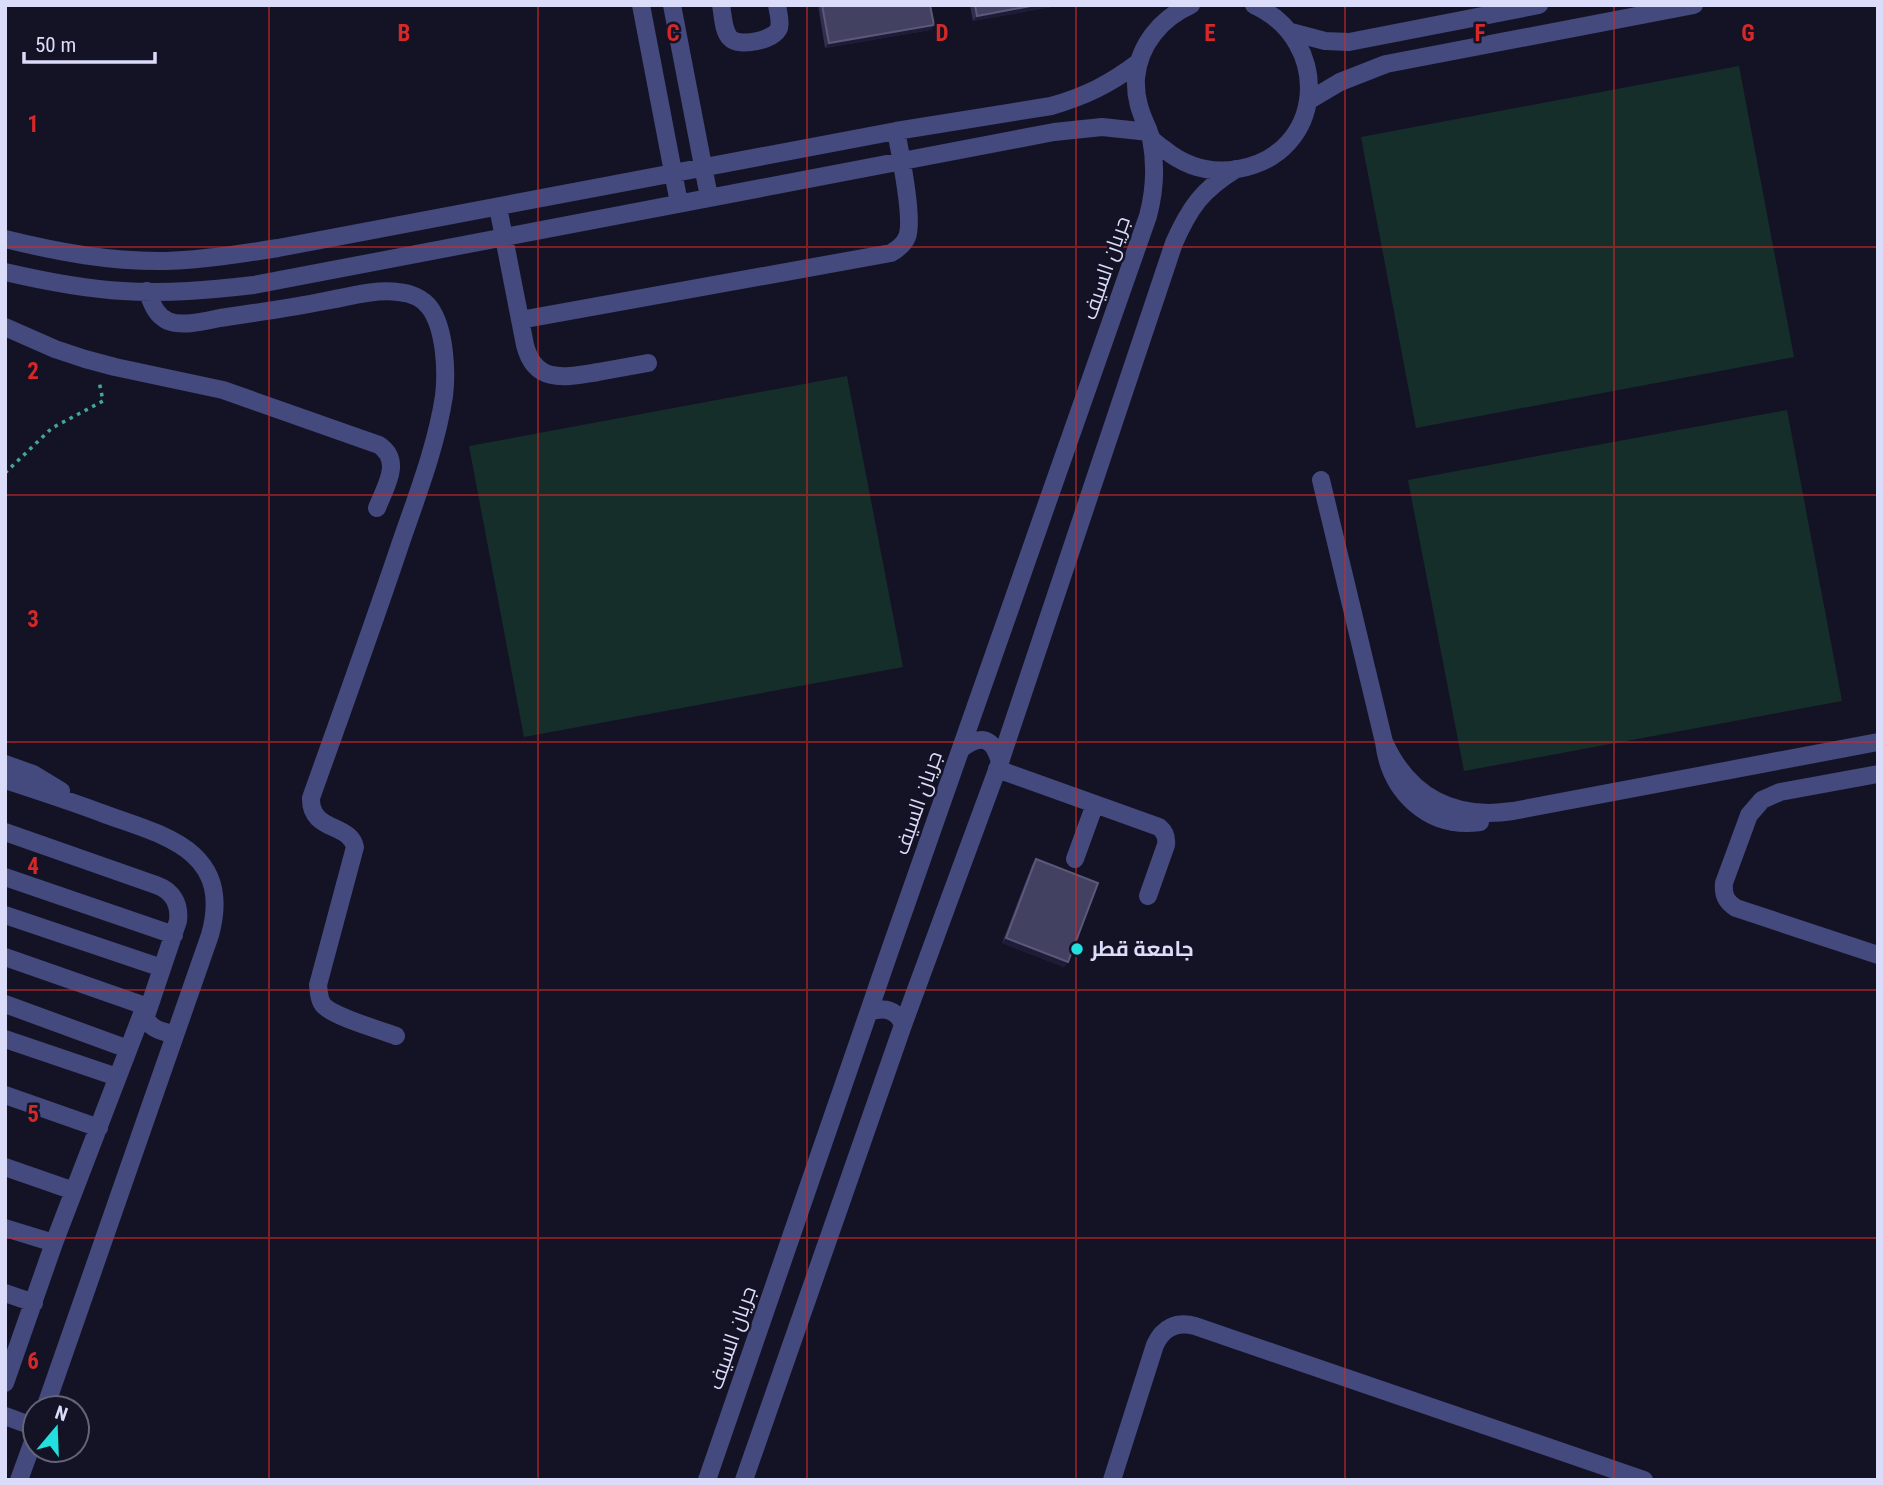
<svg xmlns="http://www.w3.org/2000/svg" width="1883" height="1485" font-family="'Roboto Condensed',Cairo,sans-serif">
  <rect width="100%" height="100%" fill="#141325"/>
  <path fill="#162e2a" d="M1739 66 1794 357 1416 428 1361 137Z
    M847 376 903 667 524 737 469 446Z
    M1787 410 1842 701 1464 771 1408 480Z"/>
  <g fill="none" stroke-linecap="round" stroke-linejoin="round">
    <path stroke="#40a996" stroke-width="3.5" stroke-dasharray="3.5 5" stroke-linecap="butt" d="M5 473 52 428 103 401 99 381"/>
    <path stroke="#44497e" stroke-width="18" d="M641 5 679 203
      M672 5 709 197
      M721 5C723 15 723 31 730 38 739 48 775 40 779 28 781 21 778 12 777 5
      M1191 5C1161 18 1139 45 1136 78 1135 97 1140 112 1148 129 1149 132 1150 136 1152 139 1154 142 1160 146 1164 149 1186 167 1210 174 1238 169 1326 154 1333 41 1254 5
      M1291 32 1325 41 1349 42 1539 5
      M1308 101 1340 82 1386 64 1694 5
      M498 207 525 345C535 385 566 377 598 372 614 369 631 366 648 363
      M5 239C58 252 111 262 166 261 203 260 241 254 278 248L896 131 1051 106C1086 96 1110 84 1139 62
      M5 272C44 281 84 289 123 291 167 294 210 290 254 285L1054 132 1102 127 1149 132
      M147 291C152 303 155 315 168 321 183 327 205 321 220 318 255 313 290 308 325 301 348 297 374 289 398 292 410 293 423 298 430 308 445 329 447 371 444 396 436 448 416 498 399 548 371 631 341 714 311 798 310 832 350 823 355 847L318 985C319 993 319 1001 324 1006 337 1018 378 1029 396 1036
      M520 320 891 253C898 249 904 244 907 237 914 220 900 152 896 131
      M5 327 55 349 85 359 115 367 223 390 379 445C403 461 385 487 377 508
      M1321 480 1384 742C1390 792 1428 829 1480 822
      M1384 742C1409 797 1454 820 1513 811L1878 742
      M961 749C981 734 993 737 1000 762
      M5 764 33 774 61 791
      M997 769 1159 827C1165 832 1167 837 1166 845L1148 896
      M1878 774 1780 792 1762 800 1749 815 1724 883C1723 895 1726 902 1736 908L1878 955
      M5 780C39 791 73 802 107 815 167 836 233 852 210 935L45 1408
      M5 832 156 885C173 891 180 904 178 921L146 1016C149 1030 163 1031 175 1035
      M1075 859 1095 804
      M5 877 174 935
      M5 915 162 968
      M5 957 148 1007
      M5 1004 128 1049
      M869 1012C884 1007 897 1009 903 1025
      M5 1039 117 1077
      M5 1095 99 1128
      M5 1167 74 1191
      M5 1228 54 1243
      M5 1293 34 1303
      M5 1383 54 1243 145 1006
      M5 1416 35 1427
      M19 1480 35 1436
      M707 1480 889 953 1148 216C1155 190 1156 164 1151 138
      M744 1480 903 1025 1000 762 1174 243C1190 207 1202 190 1236 169
      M1112 1480 1155 1345C1163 1327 1177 1321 1195 1326L1644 1480"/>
  </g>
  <path fill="#312e50" d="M818 5H930L934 25 930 30 825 48Z
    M970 5H1062L973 21Z
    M1036 859 1068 962 1064 967 1002 943 1032 865Z"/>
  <path fill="#1e1b37" d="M1036 5H1062L973 21 977 16Z
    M934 25 930 30 825 48 829 43Z
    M1006 938 1068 962 1064 967 1002 943Z"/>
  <path fill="#434162" stroke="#5b597a" stroke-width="2" d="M822 5H930L934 25 829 43Z
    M975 5H1036L977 16Z
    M1036 859 1098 883 1068 962 1006 938Z"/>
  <path fill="none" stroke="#d62828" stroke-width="2" stroke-opacity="0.55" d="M269 5V1480M538 5V1480M807 5V1480M1076 5V1480M1345 5V1480M1614 5V1480M5 247H1878M5 495H1878M5 742H1878M5 990H1878M5 1238H1878"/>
  <circle fill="#21e0dd" stroke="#141325" stroke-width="2.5" cx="1077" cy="949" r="7"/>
  <g text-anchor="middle" stroke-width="5" stroke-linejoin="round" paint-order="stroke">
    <g font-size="21" fill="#dbdcfa" stroke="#141325">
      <text transform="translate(1106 268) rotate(-71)" y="7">جريان السيف</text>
      <text transform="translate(918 803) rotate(-71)" y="7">جريان السيف</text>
      <text transform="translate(732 1338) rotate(-71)" y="7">جريان السيف</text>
    </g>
    <g font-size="21" font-weight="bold" fill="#dbdcfa" stroke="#141325" text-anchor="start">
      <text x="1091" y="956">جامعة قطر</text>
    </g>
  </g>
  <g font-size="23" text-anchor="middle" font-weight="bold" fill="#d62828" stroke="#141325" stroke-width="5" stroke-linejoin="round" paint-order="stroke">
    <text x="404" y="41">B</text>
    <text x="673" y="41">C</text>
    <text x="942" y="41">D</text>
    <text x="1210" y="41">E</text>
    <text x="1480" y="41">F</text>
    <text x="1748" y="41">G</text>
    <text x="33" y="132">1</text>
    <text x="33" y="379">2</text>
    <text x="33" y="627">3</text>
    <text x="33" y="874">4</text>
    <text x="33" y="1122">5</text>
    <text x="33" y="1369">6</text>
  </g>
  <rect width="1883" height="1485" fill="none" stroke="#dbdcfa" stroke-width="14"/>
  <g transform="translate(56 1429) rotate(19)"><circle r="33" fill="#141325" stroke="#64637a" stroke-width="2"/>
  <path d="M0-5L12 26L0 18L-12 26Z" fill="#21e0dd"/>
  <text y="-10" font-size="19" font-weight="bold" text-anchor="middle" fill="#dbdcfa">N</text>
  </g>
  <path d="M24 52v10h131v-10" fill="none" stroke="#dbdcfa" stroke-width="3.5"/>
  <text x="35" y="52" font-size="21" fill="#dbdcfa" stroke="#141325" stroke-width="5" paint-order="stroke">50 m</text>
</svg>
